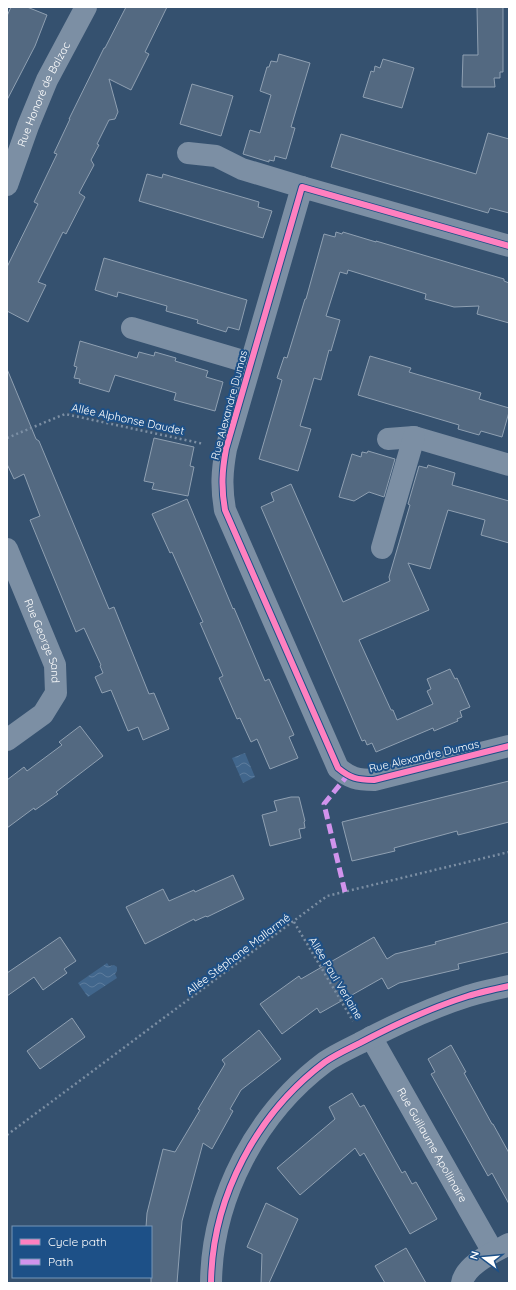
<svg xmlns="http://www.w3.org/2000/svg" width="516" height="1290" font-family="Quicksand,sans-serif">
  <defs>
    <pattern id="water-waves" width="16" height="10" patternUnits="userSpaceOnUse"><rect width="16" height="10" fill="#41668c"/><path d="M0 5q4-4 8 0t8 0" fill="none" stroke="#5e7d9d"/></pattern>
  </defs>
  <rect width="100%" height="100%" fill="#35516f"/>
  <path fill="url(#water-waves)" d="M245 753 255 777 243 783 232 758Z
    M107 963 109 966 114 965 117 967V971L115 974 117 978 88 997 78 983Z"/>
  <path fill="#536981" stroke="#8fa0b2" d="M11 7H27L47 15 35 46 7 100V16Z
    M126 7H167L145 52 149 54 131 90 109 79 118 112 115 119 109 120 97 144 99 145 91 160 94 165 79 193 85 197 66 234 63 232 38 282 46 285 28 322 7 311V267L38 204 34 202 57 154 54 153 70 119H69L104 48H105Z
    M477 7H503V72H500V78H494L495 87H462L463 55H478Z
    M279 54 310 63 291 127 295 128 286 159 275 156 274 161 269 160V162L243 154 250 130 260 133 271 95 260 91 267 67H269L271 61 277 62Z
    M383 59 414 68 402 108 363 97 371 71 374 72 375 66 380 68Z
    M192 84 233 96 221 136 180 124Z
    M488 133 509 139V213L490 208 488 213 331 167 341 134 476 174Z
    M147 174 162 178 163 174 259 202 258 207 272 211 263 238 139 201Z
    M336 232 342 234 343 232 376 242V241L504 279V281L509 283V323L477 314 479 306 454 307 425 299 426 294 348 270 347 274 340 272 326 316 340 320 331 351 329 350 321 380 314 378 300 426 311 429 298 471 259 459 282 380 277 378 284 357 287 358 305 299H306L324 234 335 237Z
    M104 258 247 300 239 330 228 327 226 332 197 323 198 320 166 311 167 306 118 292 117 297 95 290Z
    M80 341 137 358 139 352 154 356 155 352 176 358 175 361 208 371 206 377 223 382 215 411 174 400 176 393 115 375 109 392 79 383 80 379 74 378 77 367 74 366Z
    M370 356 411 368 409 372 481 393 479 399 509 408V412L502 437 481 431 479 435 458 429 459 425 358 395Z
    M7 369 36 439 39 441 109 609 114 607 149 694 154 693 169 729 143 740 138 727 128 731 111 690 102 693 95 677 103 673 100 666 101 665 84 628 76 632 30 520 40 516 24 474 14 479 7 464Z
    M154 438 194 447 190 466 194 467 188 496 152 489 154 483 144 481Z
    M368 451 395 459 384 497 369 492 354 501 339 497 352 454 361 457 362 452 367 453Z
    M428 465 455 473 452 485 509 501V543L481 535 485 520 448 510 430 569 408 563 429 610 359 640 391 710H393L397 720 433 704 427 691 431 689 427 679 450 669 455 679 457 678 470 707 460 711 462 717 457 719 458 721 434 731 433 728 376 752 372 743 367 745 365 740 362 741 261 507 274 501 271 493 291 484 343 602 390 581 389 577 410 505 408 504 419 466 427 468Z
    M187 499 233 609 234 608 265 681 269 679 294 735 289 737 298 758 270 769 257 739 251 742 240 718 237 719 219 678 223 676 200 623 203 622 172 552 170 553 152 514Z
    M80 726 103 756 56 792 58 794 35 810 34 808 7 828V780L24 767 27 771 62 745 59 742Z
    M509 781V822L458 835 457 831 394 848 395 851 352 861 342 822Z
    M291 797H299L305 821 304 822 305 828 299 829 301 838 270 846 262 815 277 811 274 801Z
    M233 875 244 899 207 917 206 916 195 921 194 919 145 944 126 907 163 889 169 901 194 890 195 892Z
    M509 922V952L458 964 459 969 399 983 388 989 382 978 320 1013 317 1008 282 1034 260 1004 299 976 301 979 374 937 387 959 395 954 436 944 435 942Z
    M60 937 76 961 64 969 67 973 43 990 34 977 7 996V973Z
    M72 1018 85 1037 40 1069 27 1051Z
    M259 1030 281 1059 241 1090 230 1109 233 1111 212 1149 203 1143 182 1221 177 1283H151V1227H146L147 1213 163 1149 175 1152 200 1110 198 1109 225 1064 222 1060Z
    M451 1045 466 1072 464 1073 492 1124H493L509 1153V1204L492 1173 488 1176 431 1074 435 1072 428 1059Z
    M352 1093 360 1107 364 1105 402 1173 405 1171 412 1184 416 1182 437 1219 410 1234 364 1153 360 1156 355 1148 300 1195 277 1168 335 1119 329 1107Z
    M266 1203 298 1219 269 1283H261L262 1254 247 1247Z
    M406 1248 426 1283H385L375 1266Z"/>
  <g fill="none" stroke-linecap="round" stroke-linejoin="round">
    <path stroke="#7c8fa4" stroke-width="2.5" stroke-dasharray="2 3" stroke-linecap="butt" d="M7 438 65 414 204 444
      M294 922 353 1021
      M7 1135 327 896 509 852"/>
    <g stroke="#7c8fa4" stroke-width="22">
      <path d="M188 153 216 156 242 169 302 187"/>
      <path id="s1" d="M7 185 28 126 47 80 86 7"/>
      <path d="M509 246 302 187 226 449C222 471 221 487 225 510L338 768C350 778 357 780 374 780L509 746"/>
      <path d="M132 328 250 363"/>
      <path d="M388 439 414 437 509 465"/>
      <path d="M382 548 414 437"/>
      <path id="s2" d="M7 549 55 665 56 693 43 714 7 740"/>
      <path id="s3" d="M371 1037 493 1252"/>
      <path d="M211 1283C212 1197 257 1113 325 1062 335 1055 348 1049 360 1043 394 1025 430 1008 468 996 481 992 495 989 509 986"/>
      <path d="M462 1283C465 1265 494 1252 509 1244"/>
    </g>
    <path stroke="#d193ec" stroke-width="5" stroke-dasharray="10 5" stroke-linecap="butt" d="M345 892 324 804 347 776"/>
    <defs>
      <path id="cycleway" d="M509 246 302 187 226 449C222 471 221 487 225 510L338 768C350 778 357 780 374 780L509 746
        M211 1283C212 1197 257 1113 325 1062 335 1055 348 1049 360 1043 394 1025 430 1008 468 996 481 992 495 989 509 986"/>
    </defs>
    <use href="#cycleway" stroke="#1d5087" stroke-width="8"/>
    <use href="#cycleway" stroke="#ff80c0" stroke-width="6"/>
  </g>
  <g text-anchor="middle" stroke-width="4" stroke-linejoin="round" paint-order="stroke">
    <g font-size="11" fill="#fff" stroke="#1d5087">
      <text dy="4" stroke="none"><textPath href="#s1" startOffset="98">Rue Honoré de Balzac</textPath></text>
      <text transform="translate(229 405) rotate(-75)" y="4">Rue Alexandre Dumas</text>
      <text transform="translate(128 419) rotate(12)" y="4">Allée Alphonse Daudet</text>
      <text dy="4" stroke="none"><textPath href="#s2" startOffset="99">Rue George Sand</textPath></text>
      <text transform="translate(424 756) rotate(-13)" y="4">Rue Alexandre Dumas</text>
      <text transform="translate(238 954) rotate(-37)" y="4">Allée Stéphane Mallarmé</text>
      <text transform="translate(336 978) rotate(59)" y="4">Allée Paul Verlaine</text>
      <text dy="4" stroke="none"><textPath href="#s3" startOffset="124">Rue Guillaume Apollinaire</textPath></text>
    </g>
  </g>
  <rect width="516" height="1290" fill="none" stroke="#ffffff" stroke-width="16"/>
  <rect x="12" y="1226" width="140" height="52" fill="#1d5087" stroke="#7796b7"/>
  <rect x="20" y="1239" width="20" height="6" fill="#ff80c0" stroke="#7796b7"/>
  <text x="48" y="1246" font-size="12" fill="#ffffff">Cycle path</text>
  <rect x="20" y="1259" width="20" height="6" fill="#d193ec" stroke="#7796b7"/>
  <text x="48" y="1266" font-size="12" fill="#ffffff">Path</text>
  <g transform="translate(484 1258) rotate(286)" stroke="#1d5087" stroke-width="3" paint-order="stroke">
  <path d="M0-3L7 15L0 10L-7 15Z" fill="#ffffff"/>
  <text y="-6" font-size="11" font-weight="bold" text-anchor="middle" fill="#ffffff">N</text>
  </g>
</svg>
